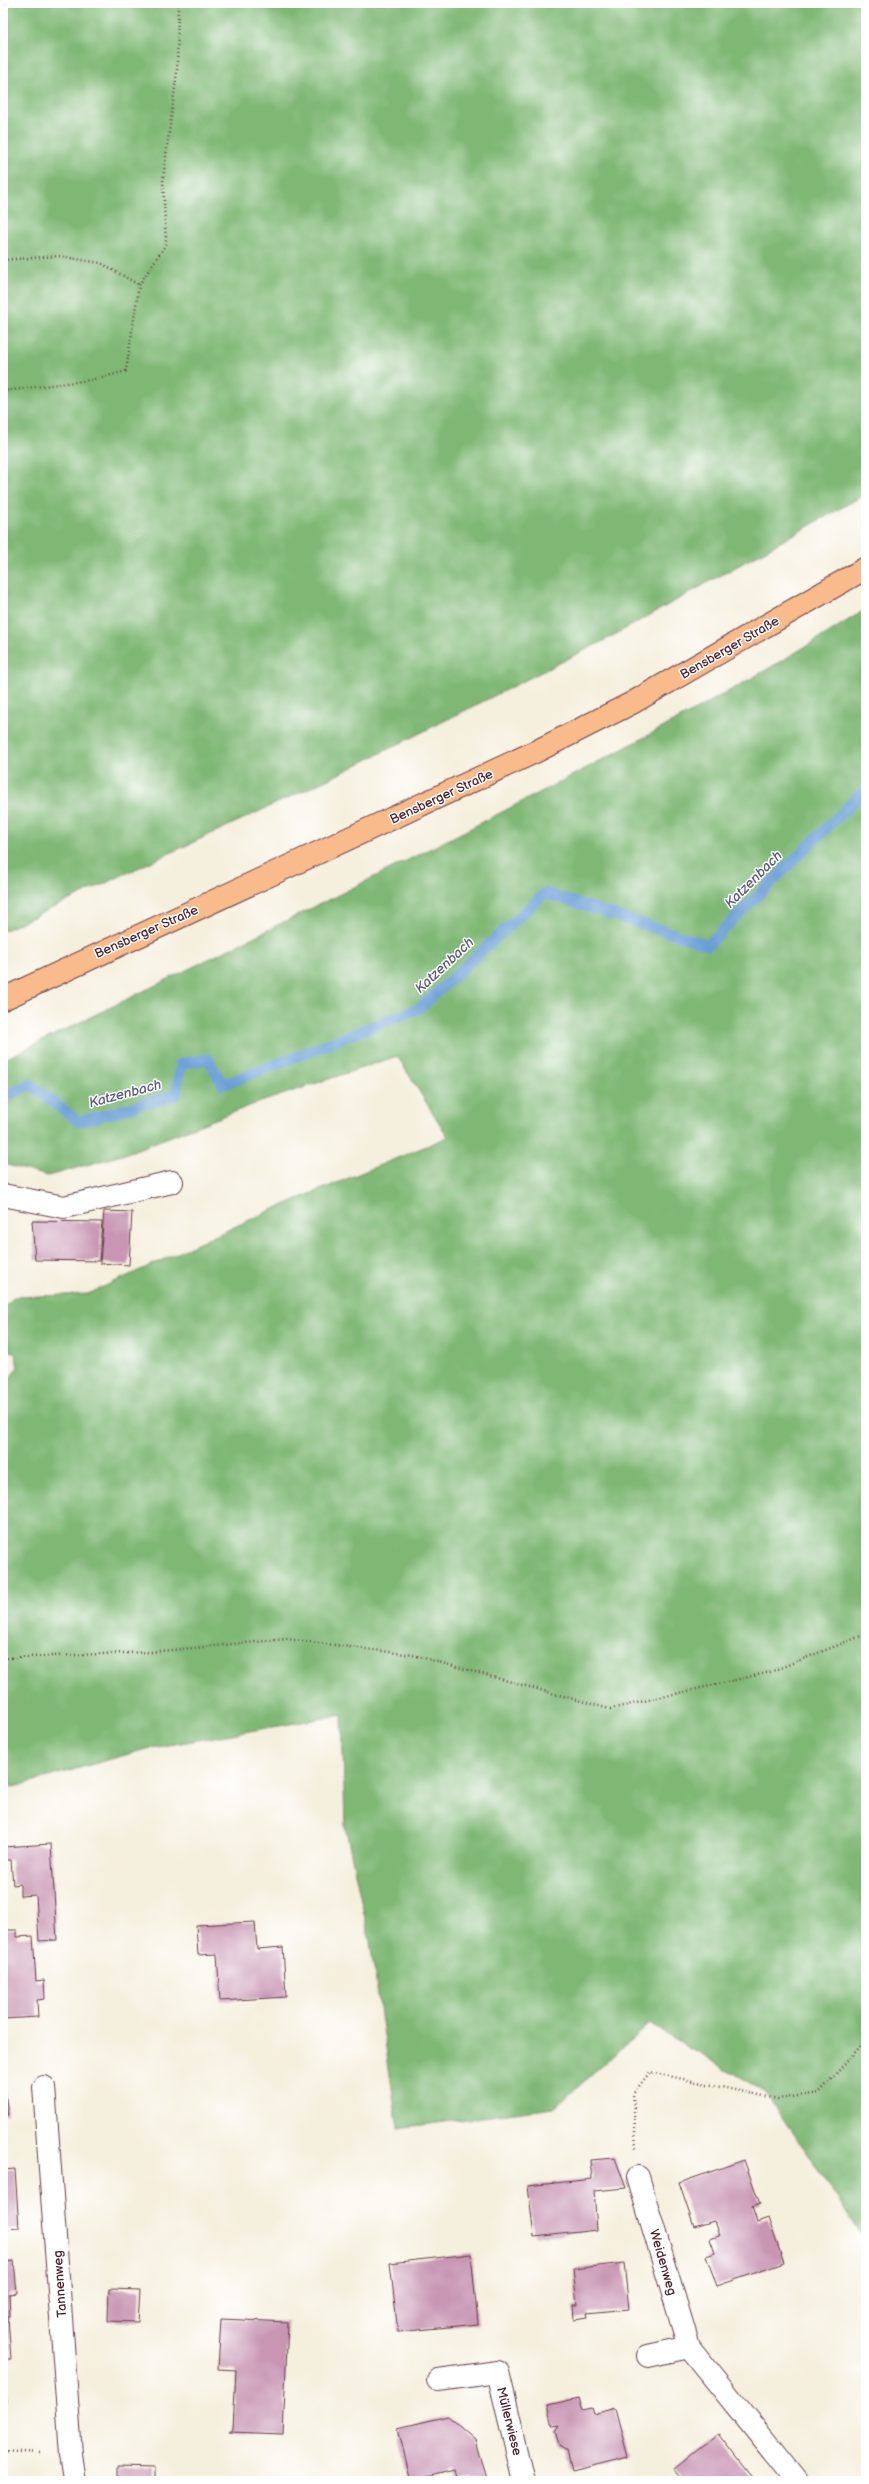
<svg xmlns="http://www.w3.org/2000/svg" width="869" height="2484" font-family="'Balsamiq Sans',sans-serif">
  <rect width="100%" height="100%" fill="#fff"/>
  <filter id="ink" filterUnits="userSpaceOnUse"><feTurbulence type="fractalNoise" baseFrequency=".025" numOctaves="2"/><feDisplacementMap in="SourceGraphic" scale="8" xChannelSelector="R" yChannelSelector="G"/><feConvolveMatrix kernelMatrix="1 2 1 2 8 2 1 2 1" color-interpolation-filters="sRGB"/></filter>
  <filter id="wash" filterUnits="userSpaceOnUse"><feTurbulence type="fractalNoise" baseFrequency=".012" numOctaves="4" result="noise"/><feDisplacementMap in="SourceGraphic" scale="16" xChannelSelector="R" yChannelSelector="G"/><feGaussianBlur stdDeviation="0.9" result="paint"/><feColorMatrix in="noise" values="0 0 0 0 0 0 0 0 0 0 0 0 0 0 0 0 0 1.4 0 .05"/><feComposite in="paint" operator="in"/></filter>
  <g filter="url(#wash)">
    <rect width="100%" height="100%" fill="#f5efdd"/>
    <path fill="#7fb875" stroke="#646c50" d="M3 3H866V494L609 638 333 777 3 931Z
      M866 609V2241L765 2092 650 2024 554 2108 398 2128 370 1942 345 1826 342 1715 146 1749 3 1790V1387L18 1367 15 1353 3 1347V1308L14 1297 88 1294 269 1211 448 1137 397 1056 252 1105 122 1155 48 1176 3 1164V1060C180 973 358 887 533 796 646 737 759 678 866 609Z"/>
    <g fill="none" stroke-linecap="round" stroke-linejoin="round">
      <path stroke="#6b9ed6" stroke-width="11" d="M3 1098 30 1084 79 1122 176 1095 181 1064 208 1059 223 1085 420 1008 545 893 708 945 866 789"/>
    </g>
    <g id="blocks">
      <path fill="#c895b3" d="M104 1211 132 1212 129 1265 100 1263Z
        M32 1221 102 1222 99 1261 35 1260Z
        M51 1844 57 1940 39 1941 36 1895 20 1896V1884L13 1885 11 1860H3V1847Z
        M255 1922 257 1949 283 1947 286 1997 220 2001 217 1954 198 1955 196 1925Z
        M3 1930H17V1937L33 1936 36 1981 44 1980 45 1999 37 2000 38 2017 3 2019Z
        M3 2076 8 2115H3Z
        M615 2158 626 2188 594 2191 597 2230 534 2237 528 2186 592 2179 590 2160Z
        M744 2160 760 2204 752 2207 757 2222 768 2218 784 2263 717 2286 706 2256 715 2253 710 2239 719 2236 714 2221 694 2227 679 2183Z
        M15 2169 19 2228 3 2229V2170Z
        M471 2254 478 2324 398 2332 390 2263Z
        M14 2261 17 2293 9 2294 10 2317H8L11 2359H3V2262Z
        M624 2263 629 2309 587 2313 588 2317 574 2319 573 2305H577L573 2269Z
        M109 2289 140 2290 138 2322 108 2321Z
        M221 2319 288 2322 283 2434 229 2432 233 2430 236 2370 218 2369Z
        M5 2376 7 2403 3 2404V2377Z
        M579 2398 583 2410 592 2408 594 2414 615 2408 628 2457 572 2471 567 2450 559 2445 555 2431 559 2425 553 2426 548 2405Z
        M448 2416 475 2439 486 2480 457 2481 454 2470 411 2481 398 2428Z
        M718 2434 739 2461 755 2481H684L674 2469Z
        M118 2467 154 2468V2481H118Z"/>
    </g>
  </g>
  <g filter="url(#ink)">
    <use href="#blocks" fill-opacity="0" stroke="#643e46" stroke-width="1"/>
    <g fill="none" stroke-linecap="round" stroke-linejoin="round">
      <defs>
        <path id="minor" d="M3 1195 64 1207 172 1182
          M44 2087 71 2454 75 2481
          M638 2177 689 2347 648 2356
          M689 2347 797 2481
          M438 2380 498 2372 524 2481"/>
        <path id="major" d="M3 999 537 751 632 703 866 568"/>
      </defs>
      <use href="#minor" stroke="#643e46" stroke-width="24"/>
      <use href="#major" stroke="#643e46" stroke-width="24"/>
      <path stroke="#643e46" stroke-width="2.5" stroke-dasharray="1 3" stroke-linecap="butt" d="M3 260 58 256 101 263 139 285
        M3 391 91 380 126 371 139 285 166 244 163 179 177 72 178 3
        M3 1658 150 1652 287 1639 413 1655 610 1709 770 1672 866 1634
        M636 2148 633 2094 650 2072 778 2099 819 2093 866 2040
        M3 2451 40 2453"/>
      <use href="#minor" stroke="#fff" stroke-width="22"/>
      <use href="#major" stroke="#fabb8c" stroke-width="22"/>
    </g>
  </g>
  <g text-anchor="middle" stroke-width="3" stroke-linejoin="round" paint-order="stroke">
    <g font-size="13" fill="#4a1f2b" stroke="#fff">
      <text transform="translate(729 647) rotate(-30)" y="5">Bensberger Straße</text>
      <text transform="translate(441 796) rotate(-25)" y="5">Bensberger Straße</text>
      <text transform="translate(146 931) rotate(-24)" y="5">Bensberger Straße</text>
      <text transform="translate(664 2262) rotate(74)" y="5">Weidenweg</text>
      <text transform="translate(59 2284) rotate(-94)" y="5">Tannenweg</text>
      <text transform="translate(510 2421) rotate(76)" y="5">Müllerwiese</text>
    </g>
    <g font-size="14" font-style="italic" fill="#595878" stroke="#fff">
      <text transform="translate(753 879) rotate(-45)" y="5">Katzenbach</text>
      <text transform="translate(444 965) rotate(-43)" y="5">Katzenbach</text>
      <text transform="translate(125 1093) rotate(-15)" y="5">Katzenbach</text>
    </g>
  </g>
  <rect width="869" height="2484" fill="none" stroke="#fff" stroke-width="16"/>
</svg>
